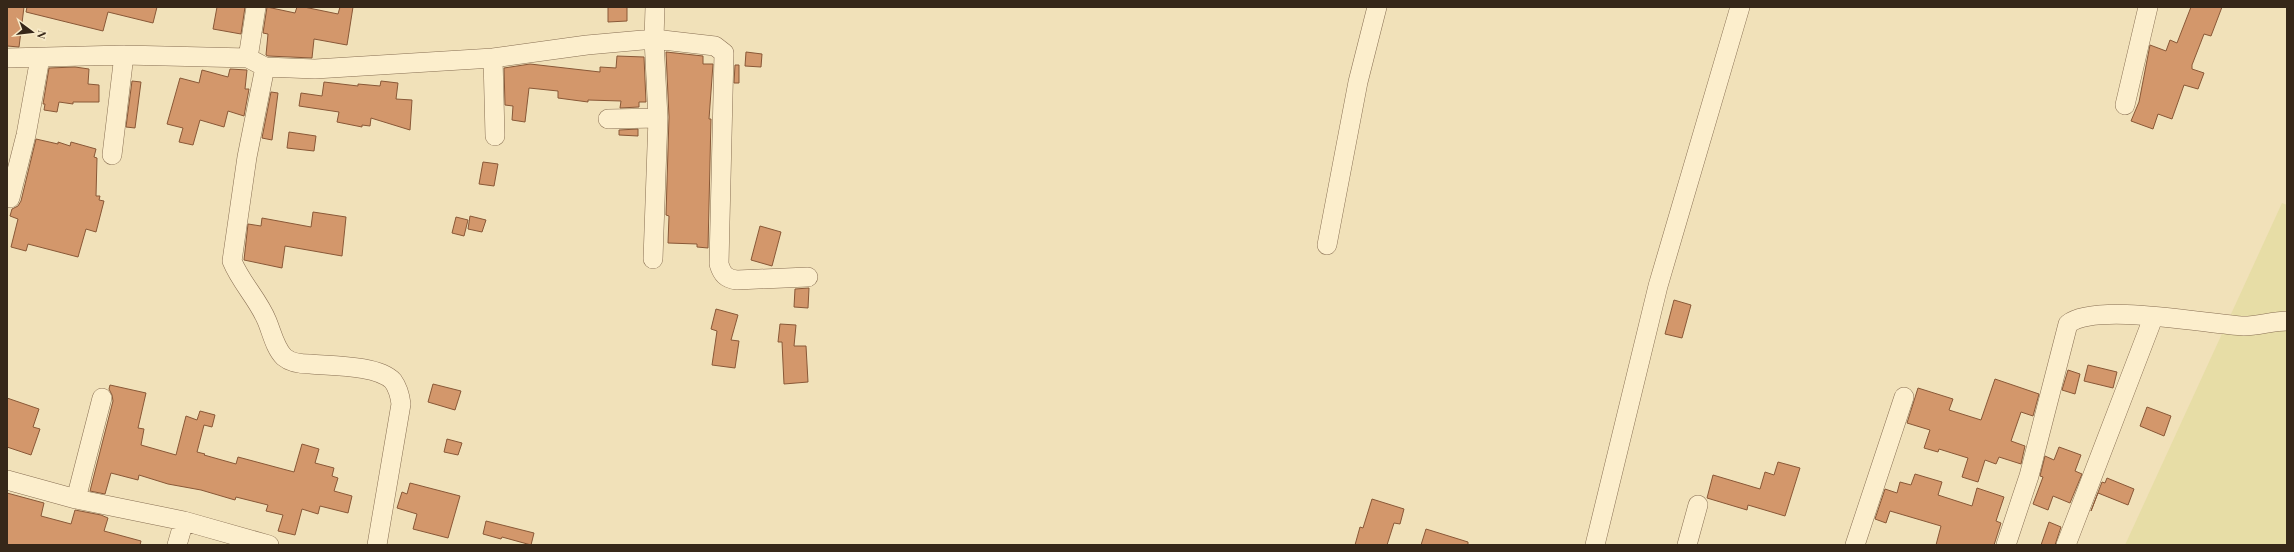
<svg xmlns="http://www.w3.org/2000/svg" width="2294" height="552" font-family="'Playfair Display',serif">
  <rect width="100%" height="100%" fill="#f1e1b9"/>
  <path fill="#e7dda6" d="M2282 203 2287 205V545H2125Z"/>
  <path fill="#d3976b" stroke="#895837" d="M7 7H24L19 47 7 46Z
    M27 7H157L153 23 108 12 103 31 26 12Z
    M217 7H245L241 34 213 29Z
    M267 7 295 13 297 7H304L338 14 340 7H353L347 45 314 39 312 58 268 56 266 55 268 34 263 33Z
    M608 7H627V21L608 22Z
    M2191 7H2222L2211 36 2204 34 2192 65V69L2204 73 2198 89 2184 85 2172 119 2158 114 2153 129 2131 121 2139 102 2150 45 2166 51 2170 40 2177 43Z
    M666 52 703 56V64H713L709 119H711L708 248 697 247V244L668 243 669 216 666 215 669 117Z
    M746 52 762 54 761 67 745 66Z
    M617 56 644 57 646 102H639V107L620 108 621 101 588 100V102L558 98V91L529 88 525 122 512 120 513 106 505 105 504 68 530 64 600 72V67L616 68Z
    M735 65H739V83H734Z
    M75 67 89 69 88 84 99 85V102H73V104L59 102 57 112 44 110 45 104H43L49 68Z
    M230 69 247 70 245 89H249L244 116 228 111 224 127 200 120 193 145 179 142 183 128 167 124 180 78 199 83 202 70 228 77Z
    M132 81 141 82 135 128 126 127Z
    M381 81 398 83 396 99 412 100 410 130 371 118 370 126 362 125V127L337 122 339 112 299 106 301 93 322 96 324 82 358 86V84L380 86Z
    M271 92 278 93 272 140 262 138Z
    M638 129V136L619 135V130Z
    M289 132 316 136 314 151 287 148Z
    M36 139 58 144V142L70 146 71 142 96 149 94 157 97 158 96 196H100L99 200 104 201 96 232 86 229 78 257 28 244 26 251 11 247 18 219 10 216 12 209 18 206 21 201Z
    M483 162 498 164 494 186 479 184Z
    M313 212 346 217 342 256 285 246 282 268 244 260 248 224 261 226 262 218 311 227Z
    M470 216 486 220 482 232 468 229Z
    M456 217 468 220 464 236 452 233Z
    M760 226 781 232 772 266 751 260Z
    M809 288 808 308 794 307 795 289Z
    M1674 300 1691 305 1682 338 1665 334Z
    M716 309 738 315 731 340 739 341 735 368 712 365 717 331 711 329Z
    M780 324 796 325 794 346H806L808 382 784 384 782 342H778Z
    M2088 365 2117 372 2113 388 2084 381Z
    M2068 370 2080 374 2075 394 2062 390Z
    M1995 379 2039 394 2033 416 2021 412 2011 441 2025 446 2021 464 1999 457 1996 464 1985 460 1978 482 1962 477 1968 458 1939 449 1938 452 1924 448 1930 430 1907 423 1918 388 1953 399 1949 410 1981 420Z
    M433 384 461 391 455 410 428 402Z
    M110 385 146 393 138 428 144 429 141 445 176 455 186 416 197 420 200 411 215 415 212 427 204 425 197 452 205 454 204 455 236 464 238 457 294 472 302 444 319 449 315 463 334 468 332 476 338 478 334 491 352 496 348 513 320 506 318 514 302 509 295 535 278 531 283 515 266 511 268 505 236 497 235 500 201 490 168 484 139 475 138 480 111 473 105 494 90 491 113 401 112 395 109 389Z
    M7 398 39 409 33 427 40 429 31 455 7 447Z
    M2147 407 2171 416 2164 436 2140 426Z
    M447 439 462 443 458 455 444 452Z
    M2059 447 2081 455 2075 471 2082 474 2070 503 2053 496 2048 510 2033 504 2043 477 2040 476 2045 456 2054 460Z
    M1778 462 1800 468 1785 516 1748 505 1747 510 1707 498 1713 475 1760 489 1765 472 1774 475Z
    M1915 474 1942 482 1938 495 1972 506 1977 488 2004 497 1996 521 2001 523 1994 545H1936L1941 526 1890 511 1886 523 1875 519 1885 489 1897 493 1900 482 1911 485Z
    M2107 478 2134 489 2128 505 2098 493 2091 511 2102 482 2105 483Z
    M410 483 460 496 448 538 413 529 417 514 397 508 402 492 407 494Z
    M7 493 44 503 41 516 71 524 75 510 101 515 108 518 104 531 141 541 140 545H7Z
    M1372 499 1404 509 1400 524 1394 523 1387 545H1355L1360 527 1363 528Z
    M486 521 534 533 531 545 502 537 501 539 483 534Z
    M2049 522 2061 527 2055 545H2041Z
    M1426 529 1468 542V545H1421Z"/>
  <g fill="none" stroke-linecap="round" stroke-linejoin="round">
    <defs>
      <path id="minor" d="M7 58 124 55 248 58 265 67 315 69 493 58 587 45 654 39 655 7
        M248 58 256 7
        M493 58 495 136
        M265 67 247 157 232 261C241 283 258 299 267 321 272 333 275 348 284 357 291 363 302 364 310 364 331 366 378 365 393 381 398 388 400 396 401 404L377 545
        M2125 105 2148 7
        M608 119 658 118
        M112 155 124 55
        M10 198 26 135 40 58
        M1327 245 1358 82 1377 7
        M653 259 658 118 654 39 715 46 724 53 719 264C722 274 726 279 737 280L808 277
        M7 480 76 499 184 521 269 545
        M76 499 102 398
        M177 545 184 521
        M1595 545 1658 286 1740 7
        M1687 545 1698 505
        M1855 545 1904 397
        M2006 545 2029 476 2068 324C2096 302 2206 324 2244 326 2258 326 2273 321 2287 321
        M2066 545 2153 318"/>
    </defs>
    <use href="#minor" stroke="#886f53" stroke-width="20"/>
    <use href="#minor" stroke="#fceecc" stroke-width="19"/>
  </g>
  <rect width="2294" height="552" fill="none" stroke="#362719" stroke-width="16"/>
  <g transform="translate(32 32) rotate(105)" stroke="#f8ebc9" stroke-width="3" paint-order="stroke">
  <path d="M0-3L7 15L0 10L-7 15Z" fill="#362719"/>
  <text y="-6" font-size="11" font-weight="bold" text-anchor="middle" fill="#362719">N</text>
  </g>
</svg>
